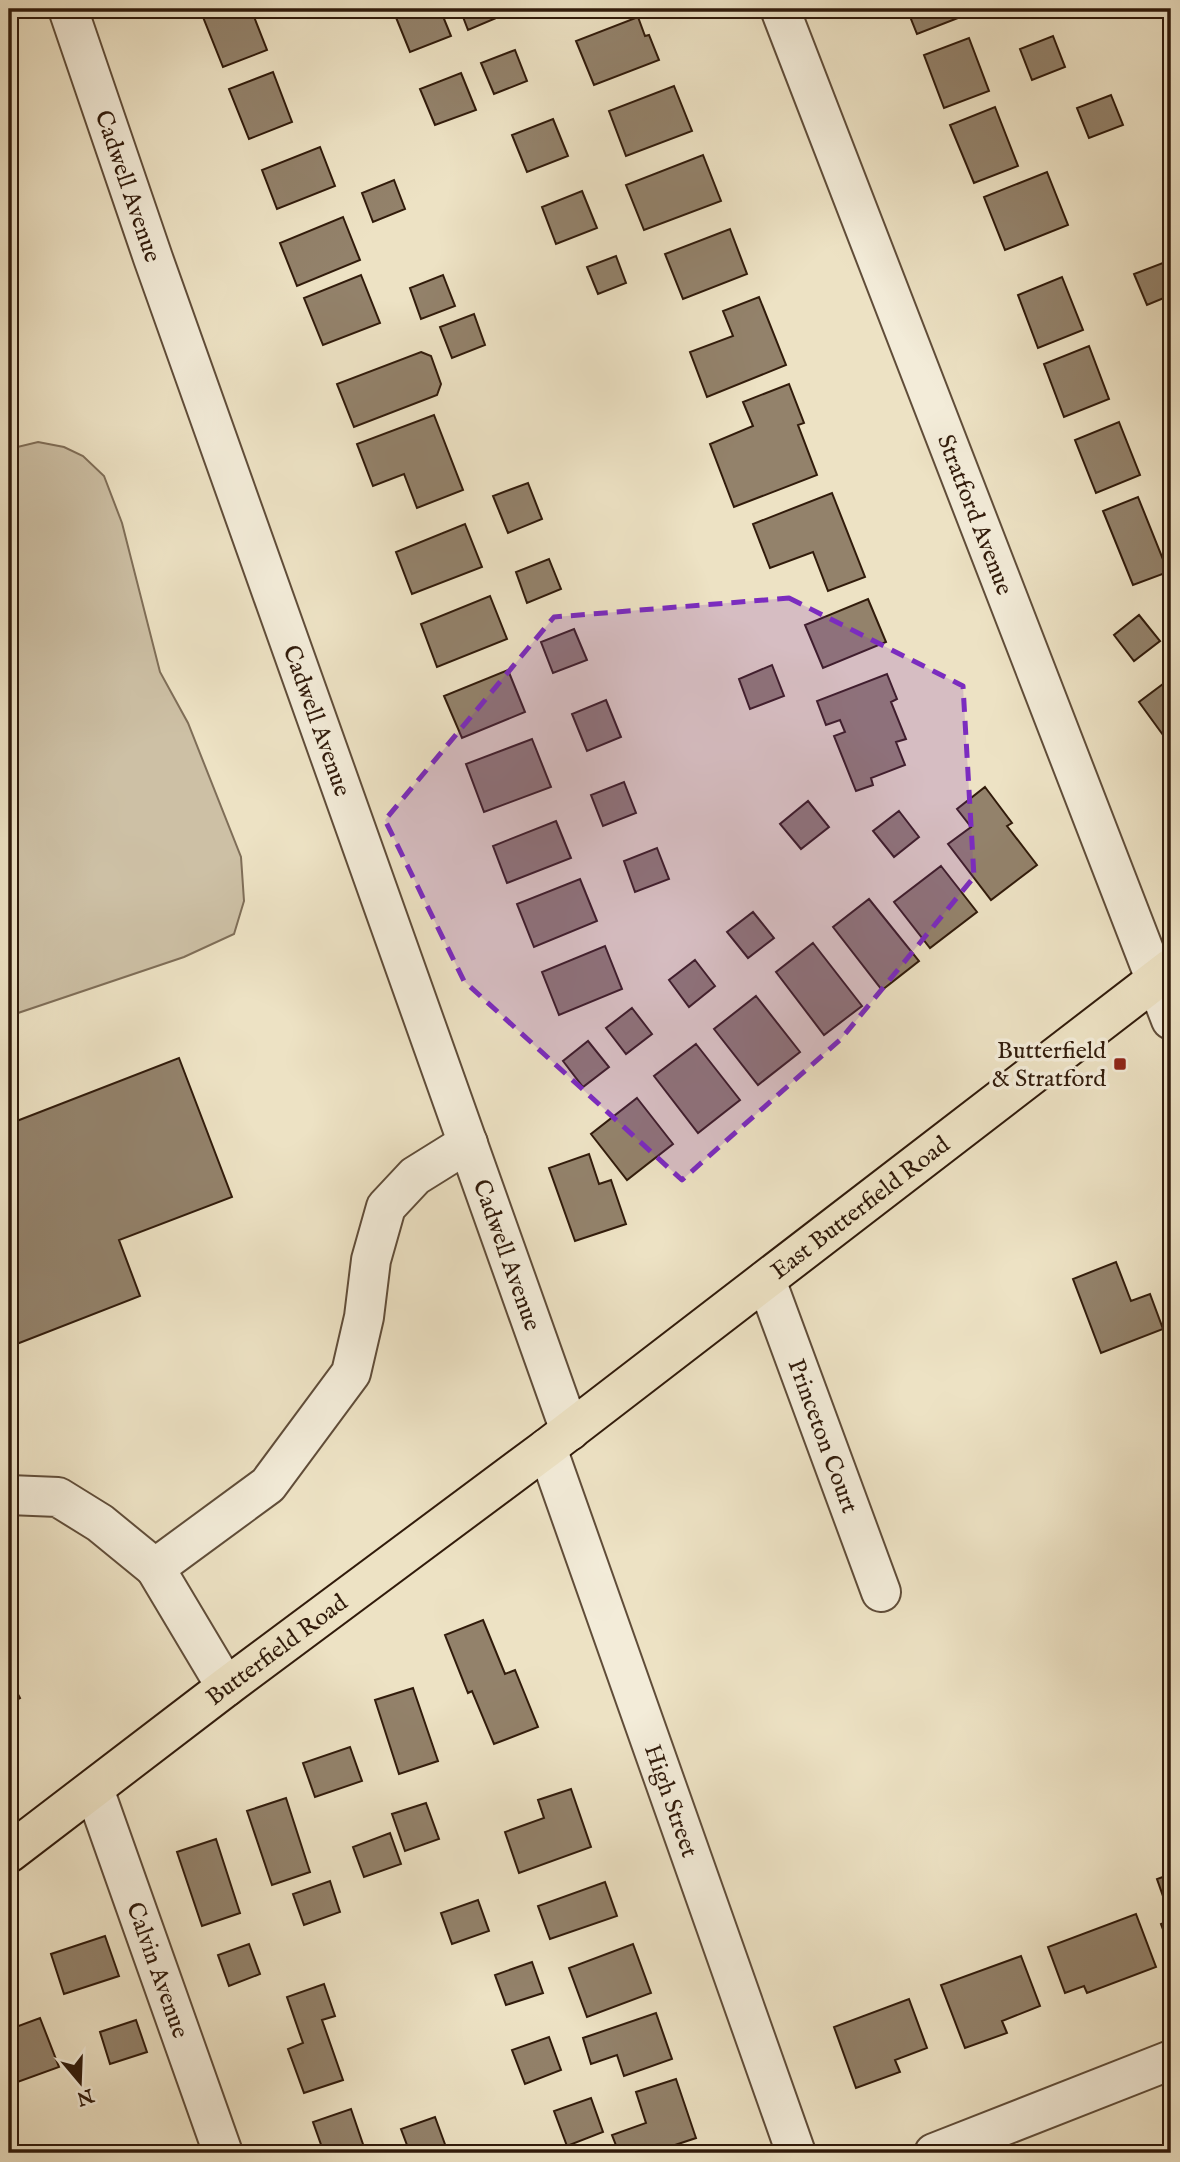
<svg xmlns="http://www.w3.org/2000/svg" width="1180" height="2162" font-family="'IM FELL English',serif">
  <rect width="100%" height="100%" fill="#ede2c4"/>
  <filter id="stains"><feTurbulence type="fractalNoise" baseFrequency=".00286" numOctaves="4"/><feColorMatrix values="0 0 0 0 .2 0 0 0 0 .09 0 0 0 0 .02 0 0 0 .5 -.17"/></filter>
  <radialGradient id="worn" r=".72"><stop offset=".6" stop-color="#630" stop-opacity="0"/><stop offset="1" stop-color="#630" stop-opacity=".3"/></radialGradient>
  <path fill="#cdc0a5" stroke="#7f6e58" stroke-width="2" d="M38 442 64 447 83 456 104 476 122 523 160 672 188 723 241 857 244 901 234 934 184 957 9 1016V449Z"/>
  <path fill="#93826b" stroke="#311b0b" stroke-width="2" d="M224 9H251L267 50 223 67 203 17Z
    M412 9H440L451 36 410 52 395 15Z
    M460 9H506L508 13 468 30Z
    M907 9H981L917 34Z
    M638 17 645 36 649 35 659 60 594 85 576 41Z
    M1053 36 1065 67 1032 80 1020 49Z
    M969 38 989 91 944 108 924 55Z
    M515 50 527 81 494 94 481 63Z
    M273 72 292 122 249 139 229 89Z
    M461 73 476 110 435 125 420 89Z
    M674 86 692 131 626 156 609 111Z
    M1111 95 1123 125 1089 138 1077 108Z
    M995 107 1018 166 974 183 950 125Z
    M553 119 568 156 527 172 512 135Z
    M320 147 335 186 277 209 262 170Z
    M703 155 721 201 644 230 626 185Z
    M1047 172 1068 225 1005 250 984 197Z
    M394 180 405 209 373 222 362 193Z
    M582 191 597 228 556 244 542 207Z
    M343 217 360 260 297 286 280 243Z
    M730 229 747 274 683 299 665 254Z
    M616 256 626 283 598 294 587 267Z
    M1168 261 1171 270V295L1147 305 1134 274Z
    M361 275 380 323 323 345 304 298Z
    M443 275 455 306 421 319 410 288Z
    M1062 277 1083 330 1038 348 1018 295Z
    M759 297 786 365 707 397 690 352 733 336 723 311Z
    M474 314 485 345 452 358 440 327Z
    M1171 344V364L1164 347Z
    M1089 346 1109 399 1064 417 1044 364Z
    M421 352 431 356 441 384 437 395 354 427 337 384Z
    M789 384 804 423 798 425 817 475 734 507 710 444 753 426 743 402Z
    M434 415 463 490 417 508 404 474 373 486 357 444Z
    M1119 422 1140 475 1096 493 1075 440Z
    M528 483 542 519 508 533 493 496Z
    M832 493 865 577 828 591 813 552 770 568 753 524Z
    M1138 497 1168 572 1133 585 1103 511Z
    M465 524 482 567 412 594 396 552Z
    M549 559 561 589 527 603 516 572Z
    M490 596 507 639 437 667 421 624Z
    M868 599 886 642 823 668 805 625Z
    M1139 615 1160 641 1134 661 1114 635Z
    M574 629 587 660 553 673 541 642Z
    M772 665 784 696 750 709 739 679Z
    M508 670 525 712 462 738 444 696Z
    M887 674 897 699 891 702 906 739 896 742 905 765 871 778 873 785 856 791 834 736 845 732 840 720 826 725 817 701Z
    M1171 678V746L1139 702Z
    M606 700 621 737 587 751 572 714Z
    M532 739 551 787 484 812 466 764Z
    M624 782 636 813 603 826 591 795Z
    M985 787 1012 823 1007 826 1037 865 991 900 948 844 971 827 957 809Z
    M808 801 829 827 801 849 780 824Z
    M899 811 919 837 894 857 873 831Z
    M556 821 571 858 507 883 493 846Z
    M657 848 669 879 635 892 624 861Z
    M941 866 977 912 930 948 894 902Z
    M580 879 597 921 534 947 517 904Z
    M869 899 919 961 882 990 833 927Z
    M753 912 774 938 748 958 727 932Z
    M813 943 862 1006 824 1035 776 972Z
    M605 946 622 989 559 1015 542 972Z
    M695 960 715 986 689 1007 669 980Z
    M756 996 800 1052 758 1085 714 1029Z
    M632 1008 652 1034 626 1054 606 1028Z
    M588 1041 609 1067 583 1087 563 1061Z
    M696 1044 740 1100 698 1133 654 1076Z
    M179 1058 232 1197 119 1240 140 1296 9 1347V1124Z
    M637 1098 673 1144 627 1180 591 1134Z
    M589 1154 599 1184 611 1180 626 1224 575 1241 549 1168Z
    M1116 1262 1131 1301 1150 1294 1163 1329 1101 1353 1073 1279Z
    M483 1620 505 1674 515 1670 538 1727 494 1744 472 1691 468 1693 445 1635Z
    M9 1677 20 1698 9 1704Z
    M413 1688 438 1761 399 1774 375 1700Z
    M350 1747 362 1781 315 1797 303 1763Z
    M571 1789 591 1847 519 1873 505 1832 544 1818 538 1800Z
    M286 1798 310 1872 272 1885 247 1811Z
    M426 1803 439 1839 405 1851 392 1814Z
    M390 1833 401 1864 364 1877 353 1847Z
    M216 1839 240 1913 202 1926 177 1852Z
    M1171 1874V1919L1157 1879Z
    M330 1881 340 1912 304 1925 293 1894Z
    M605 1882 617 1916 550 1939 538 1906Z
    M478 1900 489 1931 452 1944 441 1913Z
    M1136 1914 1156 1967 1087 1993 1084 1986 1065 1993 1048 1947Z
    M1171 1920V1951L1161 1924Z
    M105 1936 119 1976 64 1994 51 1954Z
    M249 1944 260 1974 229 1986 218 1955Z
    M633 1944 651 1993 587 2017 569 1968Z
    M1021 1956 1040 2006 1002 2021 1007 2033 965 2048 941 1985Z
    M532 1962 543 1993 506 2005 495 1975Z
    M324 1984 335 2016 322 2020 343 2080 304 2093 288 2049 303 2043 287 1997Z
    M909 1999 927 2048 895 2060 900 2072 856 2088 834 2027Z
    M9 2007 16 2027 40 2018 59 2067 12 2084 9 2076Z
    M656 2013 672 2059 624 2076 617 2055 591 2064 583 2038Z
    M136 2020 147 2052 110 2064 100 2032Z
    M549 2037 561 2070 525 2084 512 2050Z
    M676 2079 696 2138 651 2153H619L612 2135 646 2123 636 2092Z
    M591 2098 603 2132 567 2146 554 2111Z
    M351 2109 366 2153H324L313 2122Z
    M435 2117 446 2147 427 2153H410L401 2129Z"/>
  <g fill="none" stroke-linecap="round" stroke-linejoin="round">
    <defs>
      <g id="minor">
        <path id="s1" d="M68 9 153 258 570 1431"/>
        <path id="s2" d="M780 9 1171 1020"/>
        <path id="s3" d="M766 1280 881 1592"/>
        <path id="s4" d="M547 1448 796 2153"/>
        <path d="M9 1495 58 1497 100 1523 155 1568"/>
        <path d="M226 1687 155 1568 268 1485 351 1373 364 1317 371 1260 386 1207 415 1176 468 1143"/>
        <path id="s5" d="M94 1789 223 2153"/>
        <path d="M934 2153 1171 2060"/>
      </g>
      <g id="major">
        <path id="s6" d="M9 1853 226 1687 547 1448 1171 968"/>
      </g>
    </defs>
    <use href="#minor" stroke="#604d39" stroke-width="42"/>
    <use href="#major" stroke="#311b0b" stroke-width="42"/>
    <use href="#minor" stroke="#f3ecd9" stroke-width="38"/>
    <use href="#major" stroke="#ede2c4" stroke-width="38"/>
  </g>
  <path fill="#7b2cbf" fill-opacity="0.2" stroke="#7b2cbf" stroke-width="5" stroke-dasharray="14 9" stroke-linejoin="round" d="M789 598 963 686 974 877 841 1039 682 1180 464 981 385 820 554 617Z"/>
  <rect fill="#8f2418" stroke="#f3ecd9" stroke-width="2.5" x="1113" y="1057" width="14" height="14" rx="3.5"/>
  <g text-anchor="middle" stroke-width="7" stroke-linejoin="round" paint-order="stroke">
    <g font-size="24" fill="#311b0b" stroke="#f3ecd9">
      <text dy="8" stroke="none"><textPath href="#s1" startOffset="187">Cadwell Avenue</textPath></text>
      <text dy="8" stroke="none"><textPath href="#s2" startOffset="542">Stratford Avenue</textPath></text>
      <text dy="8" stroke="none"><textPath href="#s1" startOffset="754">Cadwell Avenue</textPath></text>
      <text dy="8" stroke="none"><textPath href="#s6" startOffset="1068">East Butterfield Road</textPath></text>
      <text dy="8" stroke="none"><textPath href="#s1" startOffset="1321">Cadwell Avenue</textPath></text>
      <text dy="8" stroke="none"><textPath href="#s3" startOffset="166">Princeton Court</textPath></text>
      <text dy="8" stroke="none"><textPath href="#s6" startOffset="336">Butterfield Road</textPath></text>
      <text dy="8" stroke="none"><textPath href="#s4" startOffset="374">High Street</textPath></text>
      <text dy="8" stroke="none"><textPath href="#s5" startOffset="192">Calvin Avenue</textPath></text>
    </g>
    <g font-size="24" fill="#311b0b" stroke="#f3ecd9" text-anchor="end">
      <text x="1106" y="1058">Butterfield<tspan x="1106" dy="28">&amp; Stratford</tspan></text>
    </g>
  </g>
  <rect width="1180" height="2162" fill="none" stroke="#ede2c4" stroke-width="35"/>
  <rect x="10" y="10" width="1159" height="2141" fill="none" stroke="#311b0b" stroke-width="3.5"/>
  <rect x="18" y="18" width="1145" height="2127" fill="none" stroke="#311b0b" stroke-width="2"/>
  <g transform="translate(80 2082) rotate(161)" stroke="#f3ecd9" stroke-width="5" paint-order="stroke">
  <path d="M0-5L12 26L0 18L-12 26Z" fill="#311b0b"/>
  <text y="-10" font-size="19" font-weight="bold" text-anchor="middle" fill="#311b0b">N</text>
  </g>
  <rect width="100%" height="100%" filter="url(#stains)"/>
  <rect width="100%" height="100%" fill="url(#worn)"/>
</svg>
